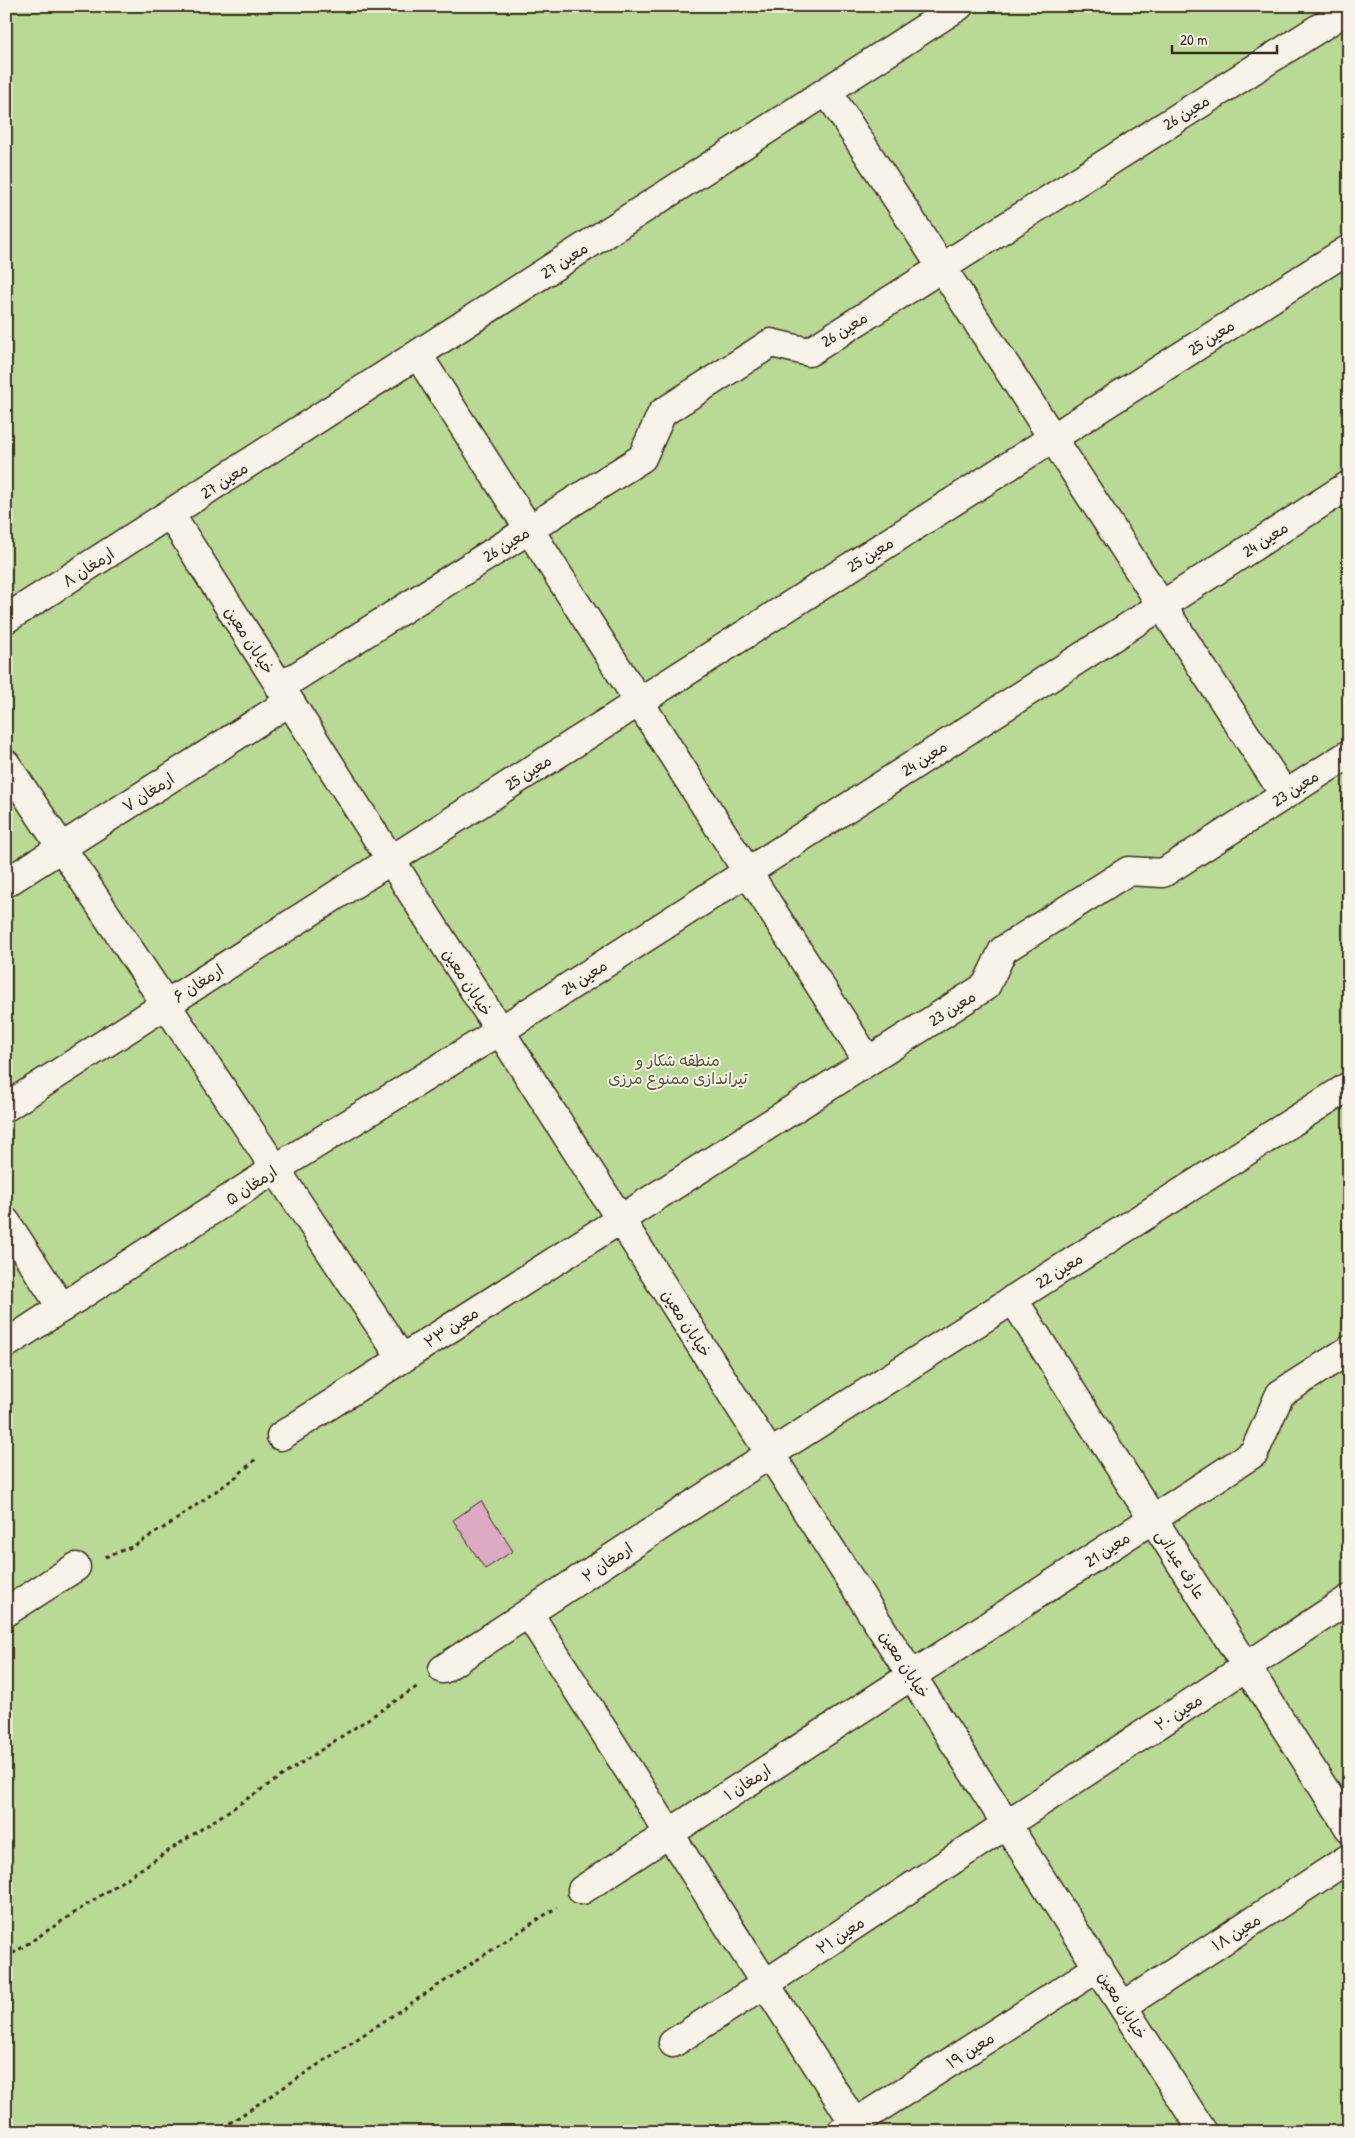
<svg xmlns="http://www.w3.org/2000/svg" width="1355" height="2138" font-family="'Patrick Hand','Playpen Sans Arabic',sans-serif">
  <rect width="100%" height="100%" fill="#f7f3e8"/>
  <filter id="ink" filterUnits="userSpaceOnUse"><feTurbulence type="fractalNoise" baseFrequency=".02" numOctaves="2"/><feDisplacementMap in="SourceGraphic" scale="10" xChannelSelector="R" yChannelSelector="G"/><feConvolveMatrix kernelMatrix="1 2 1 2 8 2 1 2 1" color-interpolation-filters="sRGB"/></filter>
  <g filter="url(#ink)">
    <path fill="#b9da94" stroke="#7a8259" d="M6 6H1349V2132H6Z"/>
    <path fill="#dda9c3" stroke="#3b2a1e" d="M481 1501 513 1551 485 1569 453 1520Z"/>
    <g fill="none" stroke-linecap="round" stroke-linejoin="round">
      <defs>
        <path id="minor" d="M827 91 1285 795
          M418 355 868 1061
          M6 619 959 6
          M280 687 642 458 662 413 771 343 809 352 1349 9
          M6 764 402 1359
          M6 883 289 702
          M6 1107 391 860
          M6 1222 62 1308
          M1013 1299 1349 1828
          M6 1344 275 1169 500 1031 1349 485
          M281 1436 986 986 1003 950 1128 871 1163 873 1349 754
          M6 1612 76 1567
          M529 1614 860 2132
          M443 1669 770 1454 1349 1086
          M582 1890 1254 1453 1280 1394 1349 1350
          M1123 2006 1349 1858
          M673 2043 765 1984 1007 1824
          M841 2132 1099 1967"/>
        <path id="tertiary" d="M170 514 1203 2132
          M391 860 1349 249
          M1007 1824 1349 1599"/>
      </defs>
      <use href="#minor" stroke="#3b2a1e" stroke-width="31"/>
      <use href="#tertiary" stroke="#3b2a1e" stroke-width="31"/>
      <path stroke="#3b2a1e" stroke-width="3" stroke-dasharray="4 4" stroke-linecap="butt" d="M105 1557 134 1546 173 1522 237 1476 258 1457
        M6 1958 418 1686
        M216 2132 557 1907"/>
      <use href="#minor" stroke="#f7f3e8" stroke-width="28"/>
      <use href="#tertiary" stroke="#f7f3e8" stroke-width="28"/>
    </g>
  </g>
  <g text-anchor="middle" stroke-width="4" stroke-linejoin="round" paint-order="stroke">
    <g font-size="16" fill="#3b2a1e" stroke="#f7f3e8">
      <text transform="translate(1186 112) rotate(-32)" y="6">معین 26</text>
      <text transform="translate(564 260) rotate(-33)" y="6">معین 27</text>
      <text transform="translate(844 329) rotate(-32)" y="6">معین 26</text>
      <text transform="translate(1211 337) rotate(-33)" y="6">معین 25</text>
      <text transform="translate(224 480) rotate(-33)" y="6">معین 27</text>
      <text transform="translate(1265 539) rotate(-33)" y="6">معین 24</text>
      <text transform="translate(506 544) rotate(-32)" y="6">معین 26</text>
      <text transform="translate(870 554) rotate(-32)" y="6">معین 25</text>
      <text transform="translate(88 567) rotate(-33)" y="6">ارمغان ۸</text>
      <text transform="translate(250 640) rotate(57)" y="6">خیابان معین</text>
      <text transform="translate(924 758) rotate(-33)" y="6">معین 24</text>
      <text transform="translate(528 772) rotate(-33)" y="6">معین 25</text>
      <text transform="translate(1295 788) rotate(-33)" y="6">معین 23</text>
      <text transform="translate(148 792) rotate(-33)" y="6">ارمغان ۷</text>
      <text transform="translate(584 977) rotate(-33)" y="6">معین 24</text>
      <text transform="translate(468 982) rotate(57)" y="6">خیابان معین</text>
      <text transform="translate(198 983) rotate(-33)" y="6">ارمغان ۶</text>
      <text transform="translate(952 1008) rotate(-32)" y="6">معین 23</text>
      <text transform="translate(251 1185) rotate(-33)" y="6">ارمغان ۵</text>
      <text transform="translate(1059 1270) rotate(-32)" y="6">معین 22</text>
      <text transform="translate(687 1323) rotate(57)" y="6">خیابان معین</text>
      <text transform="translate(451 1327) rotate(-33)" y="6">معین ۲۳</text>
      <text transform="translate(1107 1549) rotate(-33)" y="6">معین 21</text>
      <text transform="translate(607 1562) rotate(-34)" y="6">ارمغان ۲</text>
      <text transform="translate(1181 1564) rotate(58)" y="6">عارف عیدانی</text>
      <text transform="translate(905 1664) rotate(57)" y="6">خیابان معین</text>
      <text transform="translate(1178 1712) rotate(-33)" y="6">معین ۲۰</text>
      <text transform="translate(747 1782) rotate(-33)" y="6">ارمغان ۱</text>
      <text transform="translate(1236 1932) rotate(-33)" y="6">معین ۱۸</text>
      <text transform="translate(840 1935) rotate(-34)" y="6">معین ۲۱</text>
      <text transform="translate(1123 2005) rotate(58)" y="6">خیابان معین</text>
      <text transform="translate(970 2050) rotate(-33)" y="6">معین ۱۹</text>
    </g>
    <g font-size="16" fill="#5a563c" stroke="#f7f3e8">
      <text x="678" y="1066">منطقه شکار و<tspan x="678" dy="18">تیراندازی ممنوع مرزی</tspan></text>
    </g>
  </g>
  <rect width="1355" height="2138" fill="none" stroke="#f7f3e8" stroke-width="25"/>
  <rect x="12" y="12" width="1330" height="2113" fill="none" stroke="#3b2a1e" stroke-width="2" filter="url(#ink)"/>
  <path d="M1172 45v8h105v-8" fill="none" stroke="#3b2a1e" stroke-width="2.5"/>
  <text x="1180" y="45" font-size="15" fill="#3b2a1e" stroke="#f7f3e8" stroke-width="4" paint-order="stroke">20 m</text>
</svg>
